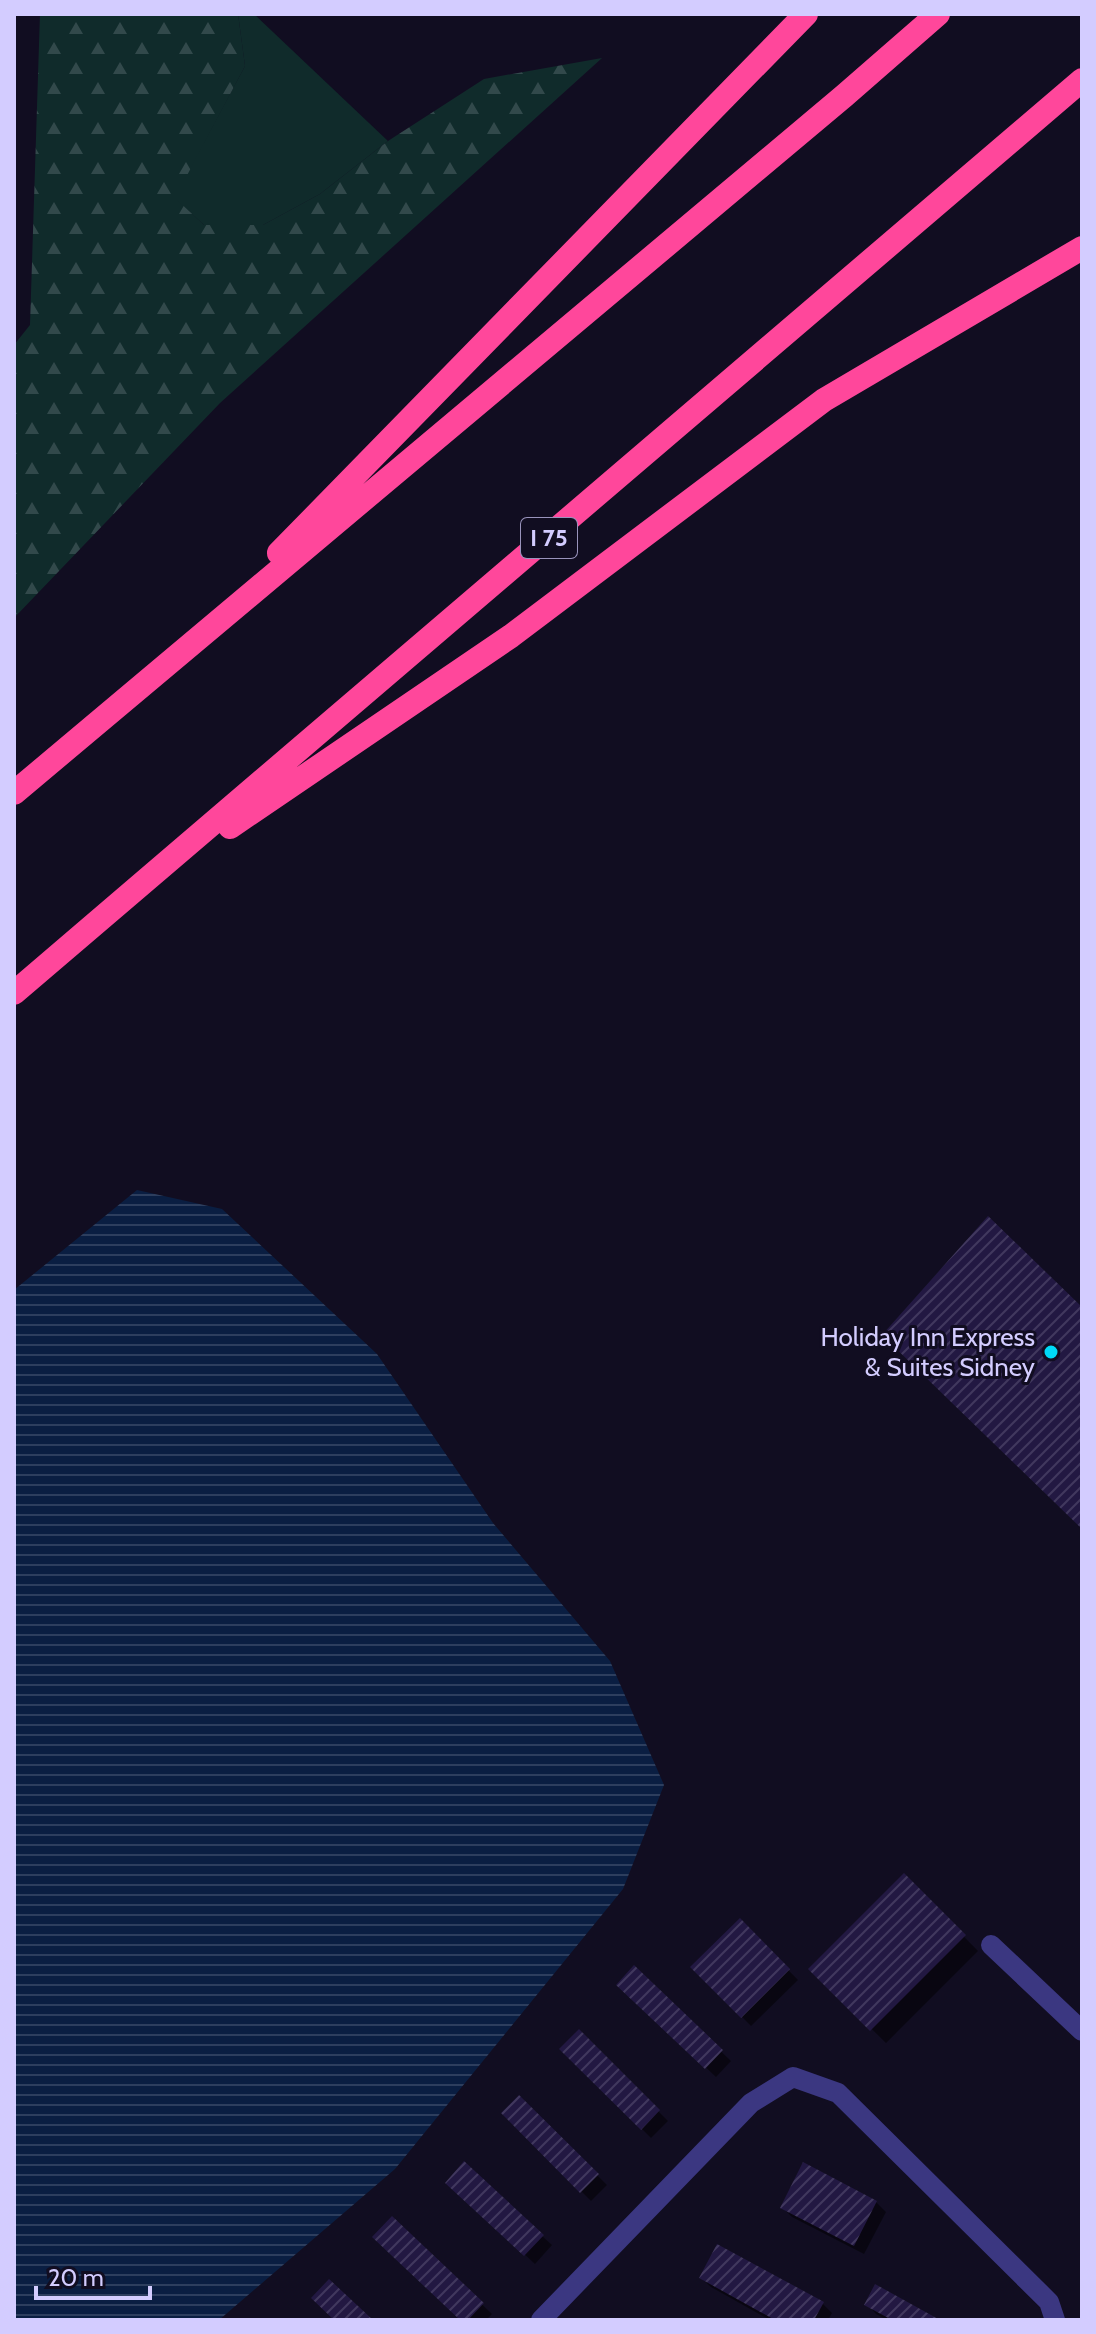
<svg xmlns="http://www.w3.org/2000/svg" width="1096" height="2334" font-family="Cabin,sans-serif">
  <defs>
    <pattern id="forest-firs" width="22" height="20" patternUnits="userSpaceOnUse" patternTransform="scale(2)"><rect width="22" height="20" fill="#102b2b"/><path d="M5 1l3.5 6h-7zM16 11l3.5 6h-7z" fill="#32494b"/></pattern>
    <pattern id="water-rules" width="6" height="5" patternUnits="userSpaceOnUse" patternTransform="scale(2)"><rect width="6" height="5" fill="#0a1e42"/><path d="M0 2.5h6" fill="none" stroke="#2d3e5e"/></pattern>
    <pattern id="building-hatch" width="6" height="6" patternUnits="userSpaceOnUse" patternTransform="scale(2)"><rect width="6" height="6" fill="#221842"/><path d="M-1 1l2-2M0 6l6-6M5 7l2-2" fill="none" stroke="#41385e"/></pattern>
  </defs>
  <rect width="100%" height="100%" fill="#110d21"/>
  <path fill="#102b2b" d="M238 14H254L388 141 320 194 263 225H204L174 198 245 66Z"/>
  <path fill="url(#forest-firs)" d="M40 14H238L245 66 175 198 204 225H263L320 194 388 141 484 79 602 58 220 403 14 618V345L30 325Z"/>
  <path fill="url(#water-rules)" d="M137 1190 222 1209 377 1354 493 1523 610 1661 664 1785 623 1889 395 2169 219 2320H14V1290Z"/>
  <path fill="#0007" d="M904 1876 978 1951 886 2043 811 1969Z
    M740 1921 798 1980 751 2026 693 1967Z
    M634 1968 731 2061 716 2077 619 1985Z
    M579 2032 668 2121 651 2138 562 2049Z
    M519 2098 607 2185 591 2201 503 2113Z
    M457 2192 542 2236 552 2245 535 2264Z
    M876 2202 886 2212 864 2254 792 2217 782 2207Z
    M392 2219 492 2314 486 2320H462Z
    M701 2278 823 2304 832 2313 828 2320H770L711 2287Z
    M867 2304 936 2320H887L876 2314Z"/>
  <path fill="url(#building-hatch)" d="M988 1216 1082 1307V1529L882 1335Z
    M904 1873 966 1935 870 2031 808 1969Z
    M740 1918 790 1969 741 2018 690 1967Z
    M634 1965 723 2050 705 2069 616 1985Z
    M579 2029 660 2110 641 2130 559 2049Z
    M519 2095 599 2174 580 2193 501 2113Z
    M464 2161 544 2235 524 2256 445 2183Z
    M803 2162 877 2201 854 2246 780 2208Z
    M392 2216 484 2303 468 2320H460L372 2237Z
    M717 2244 824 2302 814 2320H775L699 2278Z
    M329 2279 373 2320H334L311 2298Z
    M875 2284 940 2320H892L864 2305Z"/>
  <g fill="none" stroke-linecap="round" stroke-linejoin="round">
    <path stroke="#3b3781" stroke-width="20" d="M991 1945 1082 2031"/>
    <path stroke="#3b3781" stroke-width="20" d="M541 2320 751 2103 793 2077 838 2093 1049 2302 1055 2320"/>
    <path stroke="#ff479b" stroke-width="24" d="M279 553 806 14
      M14 793 844 96 938 14
      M230 827 511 636 824 400 1082 248
      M14 993 1082 80"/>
  </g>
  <circle fill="#00d9f7" stroke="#110d21" stroke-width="3" cx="1051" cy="1352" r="8"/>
  <g text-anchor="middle" stroke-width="6" stroke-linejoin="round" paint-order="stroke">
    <rect fill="#110d21" stroke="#9993bc" stroke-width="2" x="521" y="518" width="56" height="40" rx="6"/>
    <g font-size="24" font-weight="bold" fill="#d3ccff">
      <text x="549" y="546">I 75</text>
    </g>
    <g font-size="26" fill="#d3ccff" stroke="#110d21" text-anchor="end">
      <text x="1035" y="1346">Holiday Inn Express<tspan x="1035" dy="30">&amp; Suites Sidney</tspan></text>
    </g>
  </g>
  <rect width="1096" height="2334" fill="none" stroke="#d3ccff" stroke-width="32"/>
  <path d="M36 2286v12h114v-12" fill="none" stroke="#d3ccff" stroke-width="4"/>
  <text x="48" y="2286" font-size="24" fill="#d3ccff" stroke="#110d21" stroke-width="6" paint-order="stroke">20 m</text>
</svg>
